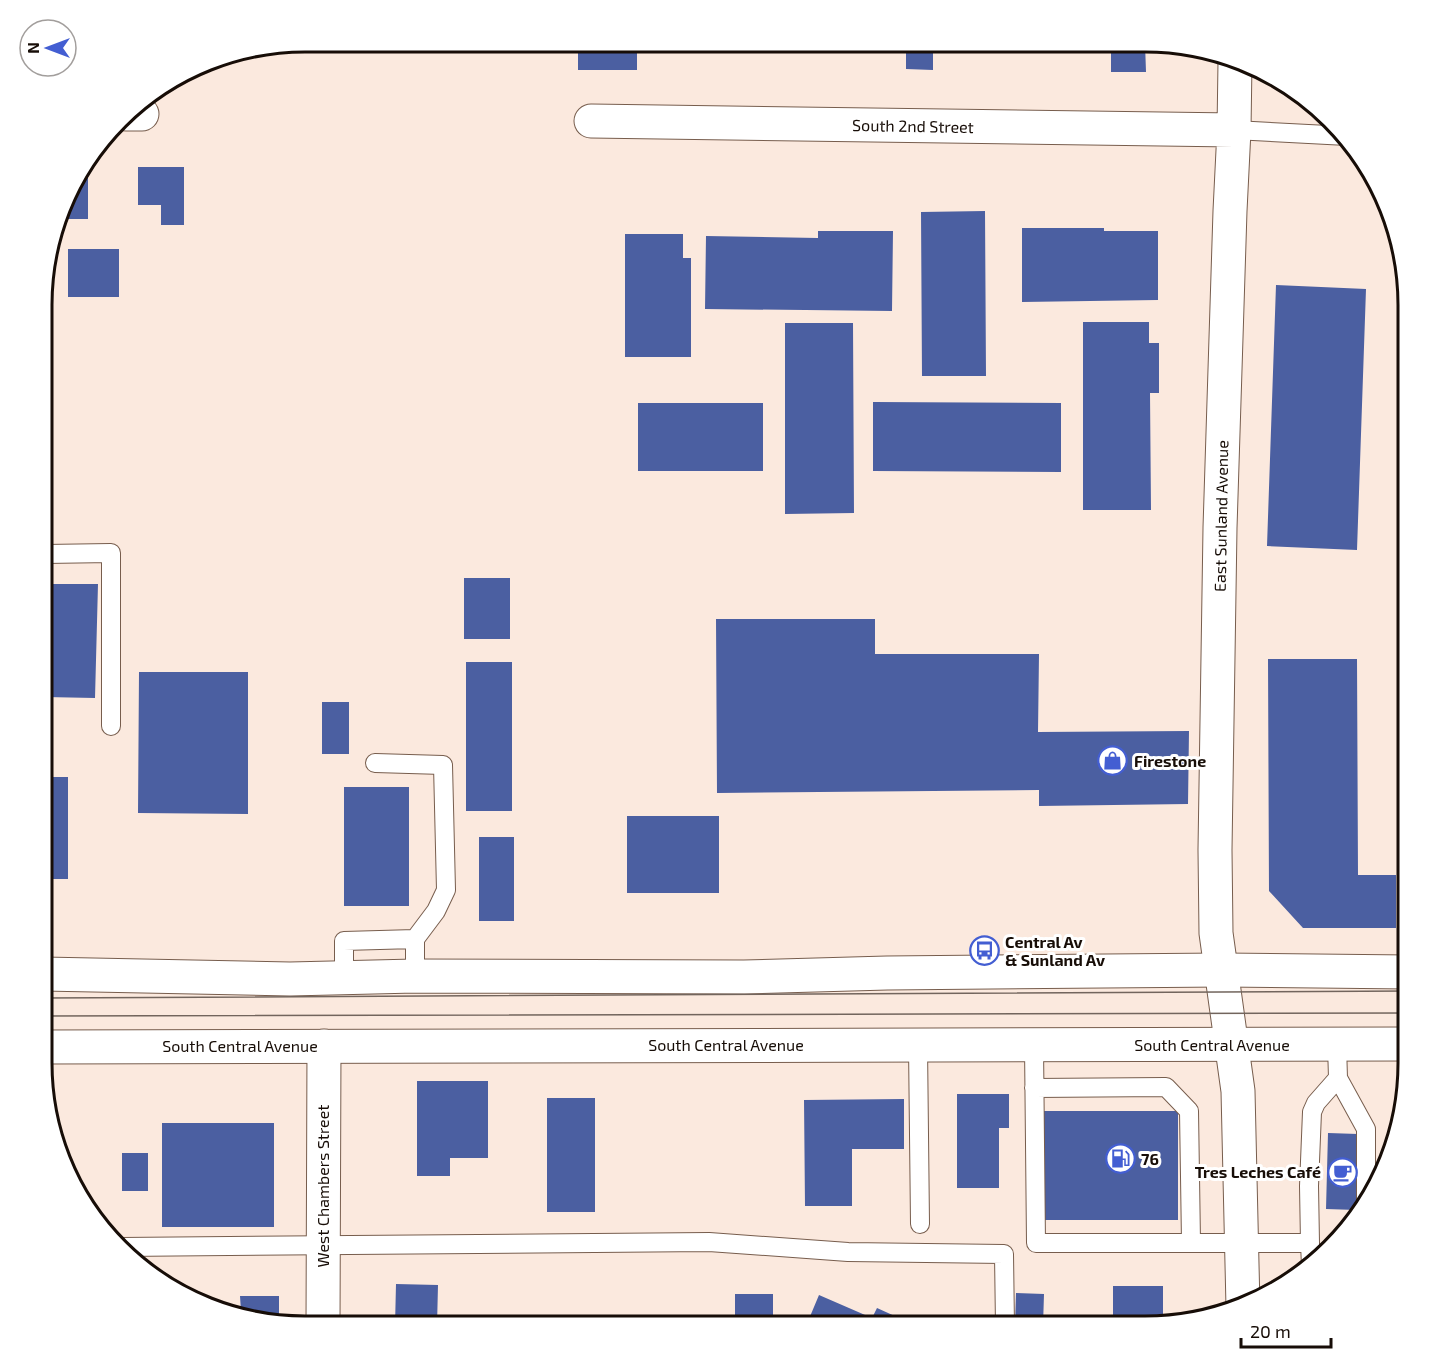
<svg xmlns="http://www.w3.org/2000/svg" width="1451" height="1368" font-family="'Exo 2',sans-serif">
  <rect width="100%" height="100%" fill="#fbe9de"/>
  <path fill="#4b5fa1" d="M578 42H637V70H578Z
    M906 42H933V70L906 69Z
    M1111 43H1145L1146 72H1111Z
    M138 167H184V225H161V205H138Z
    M79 171H88V219H60Z
    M985 211 986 376H922L921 212Z
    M1022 228H1104V231H1158V300L1022 302Z
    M818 231H893L892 311 705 309 706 236 818 238Z
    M625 234H683V258H691V357H625Z
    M68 249H119V297H68Z
    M1276 285 1366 289 1357 550 1267 546Z
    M1083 322H1149V343H1159V393H1150L1151 510H1083Z
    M785 323H853L854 513 785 514Z
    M873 402 1061 403V472L873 471Z
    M638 403H763V471H638Z
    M464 578H510V639H464Z
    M45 584H98L95 698 45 697Z
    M716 619H875V654H1039L1038 732 1189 731 1188 804 1039 806V790L717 793Z
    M1268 659H1357L1358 875H1396V928H1303L1269 891Z
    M466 662H512V811H466Z
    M139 672H248V814L138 813Z
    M322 702H349V754H322Z
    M44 777H68V879H44Z
    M344 787H409V906H344Z
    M627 816H719V893H627Z
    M479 837H514V921H479Z
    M981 949H996V954H981Z
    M417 1081H488V1158H450V1176H417Z
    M957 1094H1009V1128H999V1188H957Z
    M547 1098H595V1212H547Z
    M904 1099V1149H852V1206H805L804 1100Z
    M1041 1111H1178V1220H1041Z
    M162 1123H274V1227H162Z
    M1328 1133 1358 1134 1356 1210 1326 1209Z
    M122 1153H148V1191H122Z
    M396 1284 438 1285 437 1326H395Z
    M1113 1286H1163V1325H1113Z
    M1016 1293 1044 1294 1043 1326H1015Z
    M735 1294H773V1326H709V1317H735Z
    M819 1295 872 1318 877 1308 908 1322 906 1326H806Z
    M240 1296H279V1320L241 1311Z"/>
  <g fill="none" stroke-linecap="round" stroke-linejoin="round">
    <defs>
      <path id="service" d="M1234 130 1347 136
        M45 554 111 553V726
        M375 763 443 765 446 890 436 911 415 939V976
        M344 977V941L415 939
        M918 1045 920 1224
        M1034 1045 1036 1243H1310L1309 1186 1312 1112 1316 1103 1338 1078 1337 1045
        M1338 1078 1366 1129V1199
        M1034 1088 1166 1087 1189 1111 1191 1242
        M1310 1243 1311 1266
        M121 1247 709 1242 848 1252 1004 1254 1005 1326"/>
      <path id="minor" d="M1235 62 1234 130 1230 211 1220 528 1215 850 1216 933 1238 1091 1243 1307
        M126 114H142
        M591 121 1234 130
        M323 1326 324 1046"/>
      <path id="secondary" d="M43 974 290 979 415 976 744 977 887 973 1223 970 1409 972
        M43 1047 1409 1044"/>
    </defs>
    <use href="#service" stroke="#775d4d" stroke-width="20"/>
    <use href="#minor" stroke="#775d4d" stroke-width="35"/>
    <use href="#secondary" stroke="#775d4d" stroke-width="35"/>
    <use href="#service" stroke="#fff" stroke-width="18"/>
    <use href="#minor" stroke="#fff" stroke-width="33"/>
    <use href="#secondary" stroke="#fff" stroke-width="33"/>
    <path stroke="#72655d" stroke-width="1.5" d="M43 998 1409 991
      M43 1016 1409 1013"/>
  </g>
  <defs>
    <symbol id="shop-ring" viewBox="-11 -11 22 22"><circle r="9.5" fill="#fff" stroke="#435ed2" stroke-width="1.5"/><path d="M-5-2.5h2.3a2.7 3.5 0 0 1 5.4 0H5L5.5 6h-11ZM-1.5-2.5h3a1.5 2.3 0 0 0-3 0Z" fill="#435ed2"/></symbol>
    <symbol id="bus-ring" viewBox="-11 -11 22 22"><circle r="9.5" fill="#fff" stroke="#435ed2" stroke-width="1.5"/><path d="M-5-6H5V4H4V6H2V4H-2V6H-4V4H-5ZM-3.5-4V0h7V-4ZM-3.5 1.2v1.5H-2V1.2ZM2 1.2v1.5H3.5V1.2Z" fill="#435ed2"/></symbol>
    <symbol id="fuel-ring" viewBox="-11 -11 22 22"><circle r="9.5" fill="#fff" stroke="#435ed2" stroke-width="1.5"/><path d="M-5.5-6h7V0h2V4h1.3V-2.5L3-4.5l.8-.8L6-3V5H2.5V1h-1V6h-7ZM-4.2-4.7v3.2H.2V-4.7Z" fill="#435ed2"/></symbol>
    <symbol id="cafe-ring" viewBox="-11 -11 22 22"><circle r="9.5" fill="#fff" stroke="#435ed2" stroke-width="1.5"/><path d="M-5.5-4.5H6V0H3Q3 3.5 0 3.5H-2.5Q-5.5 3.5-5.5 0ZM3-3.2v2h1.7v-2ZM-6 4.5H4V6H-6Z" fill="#435ed2"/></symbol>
  </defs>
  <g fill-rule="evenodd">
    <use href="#shop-ring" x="1096" y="744" width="33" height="33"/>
    <use href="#bus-ring" x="968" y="934" width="33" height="33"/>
    <use href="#fuel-ring" x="1104" y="1142" width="33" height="33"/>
    <use href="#cafe-ring" x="1326" y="1156" width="33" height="33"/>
  </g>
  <g text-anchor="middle" stroke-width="6" stroke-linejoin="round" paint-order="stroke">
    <g font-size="16" fill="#170d07" stroke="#fff">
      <text transform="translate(913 126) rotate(1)" y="6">South 2nd Street</text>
      <text transform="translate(1221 516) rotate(-89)" y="6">East Sunland Avenue</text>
      <text x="726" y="1051">South Central Avenue</text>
      <text x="1212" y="1051">South Central Avenue</text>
      <text x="240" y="1052">South Central Avenue</text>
      <text transform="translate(323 1186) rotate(-90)" y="6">West Chambers Street</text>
    </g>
    <g font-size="16" font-weight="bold" fill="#170d07" stroke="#fff" text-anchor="start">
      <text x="1134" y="767">Firestone</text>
      <text x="1005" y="948">Central Av<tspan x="1005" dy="18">&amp; Sunland Av</tspan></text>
      <text x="1141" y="1165">76</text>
      <text x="1321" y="1178" text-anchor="end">Tres Leches Café</text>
    </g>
  </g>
  <path d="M0 0H1451V1368H0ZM305 52H1145A253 253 0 0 1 1398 305V1063A253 253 0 0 1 1145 1316H305A253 253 0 0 1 52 1063V305A253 253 0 0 1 305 52Z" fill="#fff" fill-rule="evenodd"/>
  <path fill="none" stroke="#170d07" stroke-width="3" d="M305 52H1145A253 253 0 0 1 1398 305V1063A253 253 0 0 1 1145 1316H305A253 253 0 0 1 52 1063V305A253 253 0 0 1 305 52Z"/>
  <g transform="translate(48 48) rotate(270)"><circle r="28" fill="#ffffff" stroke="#a29e9c" stroke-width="1.5"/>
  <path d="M0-4.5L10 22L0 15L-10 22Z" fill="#435ed2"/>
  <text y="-9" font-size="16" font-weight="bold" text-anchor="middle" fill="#170d07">N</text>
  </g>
  <path d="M1241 1338v9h90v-9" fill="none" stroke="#170d07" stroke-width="3"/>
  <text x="1250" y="1338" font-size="18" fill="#170d07" stroke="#ffffff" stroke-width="4.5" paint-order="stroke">20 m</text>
</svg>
